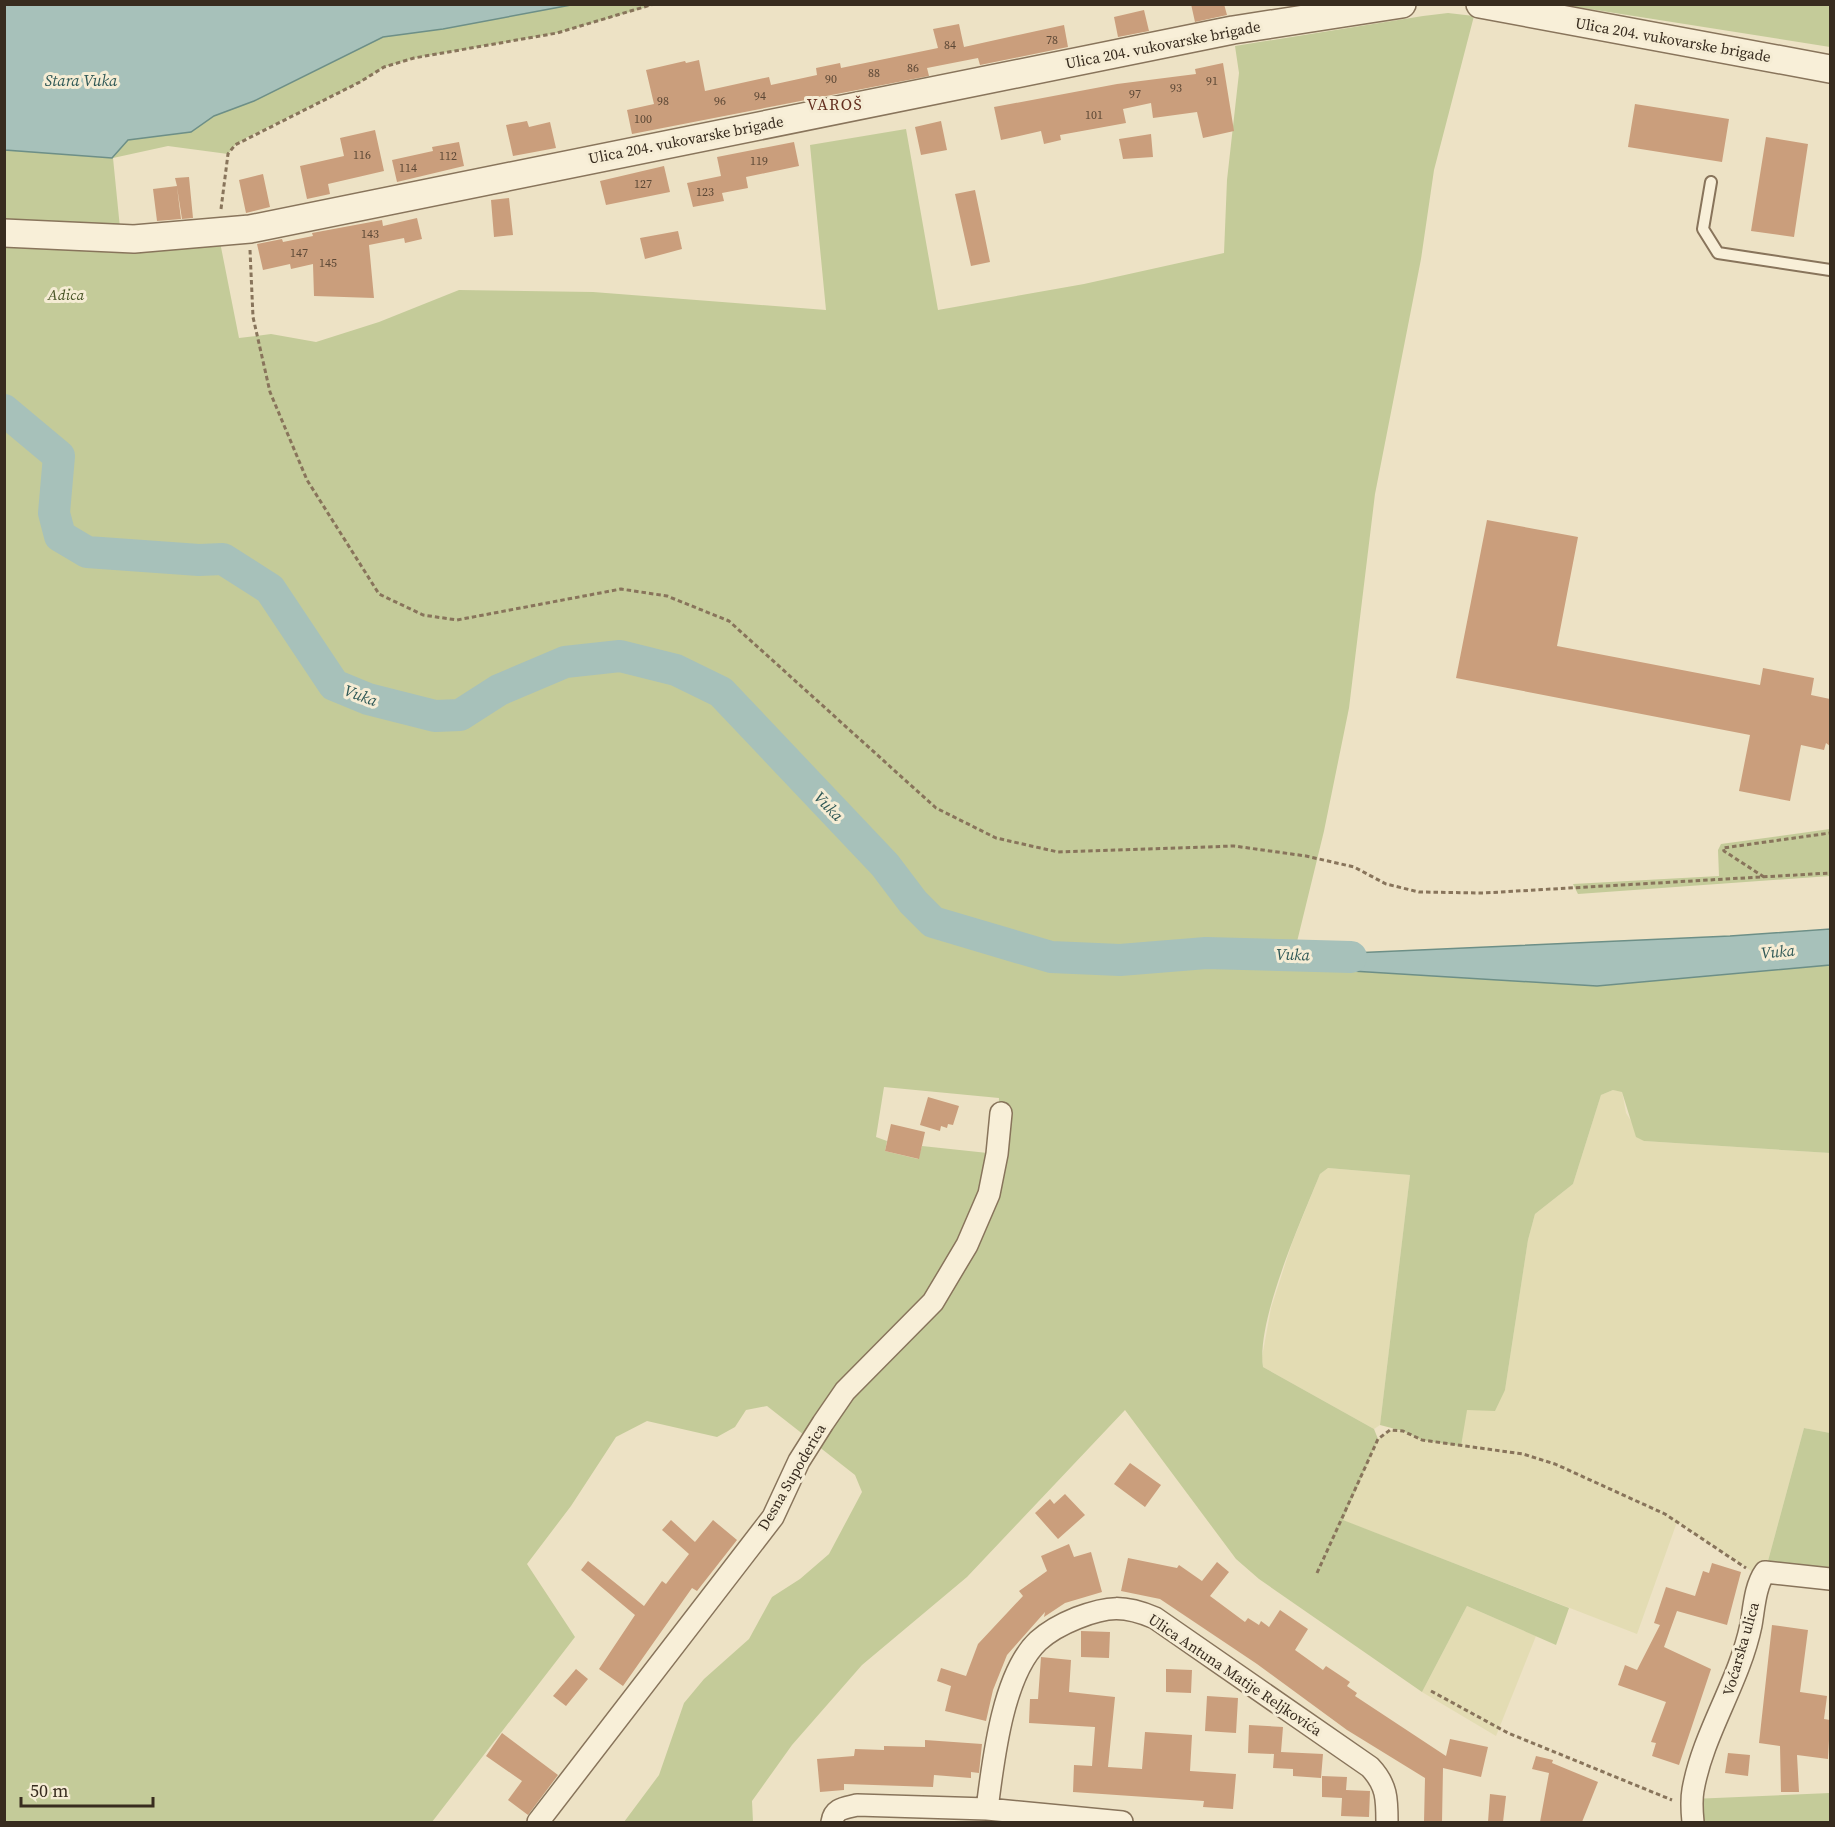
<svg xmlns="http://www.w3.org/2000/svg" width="1835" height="1827" font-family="'Source Serif 4',serif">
  <rect width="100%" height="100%" fill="#ede2c5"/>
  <path fill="#e3dcb3" d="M1613 1090 1622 1091 1626 1113 1644 1141 1830 1153V1433L1804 1428 1765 1572 1759 1580 1750 1570 1677 1522 1637 1634 1342 1520 1378 1439 1390 1430 1403 1431 1422 1440 1467 1410 1505 1390 1528 1240 1535 1214 1573 1184 1601 1095Z
    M1328 1168 1410 1175 1380 1425 1374 1429 1263 1367 1262 1357 1271 1308 1292 1243 1320 1174Z
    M1467 1606 1536 1636 1496 1736 1422 1692Z"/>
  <path fill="#c4cb99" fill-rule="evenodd" d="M571 5H654L557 33 414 58 384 67 360 82 246 138 235 145 228 154 168 146 113 158 121 238 218 232 239 338 271 334 316 342 379 322 459 290 593 292 826 310 810 145 906 129 938 310 1084 284 1224 253 1227 180 1239 73 1235 46 1423 16 1448 13 1474 16 1434 170 1421 259 1375 494 1349 708 1324 831 1294 954 1307 955 1352 971 1597 986 1830 965V1153L1644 1141 1636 1137 1622 1092 1613 1090 1601 1095 1573 1184 1535 1214 1528 1240 1505 1390 1495 1411 1467 1410 1461 1446 1422 1440 1403 1431 1380 1425 1410 1175 1328 1168 1320 1174C1302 1219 1256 1320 1263 1367L1374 1429 1378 1439 1343 1520 1569 1608 1556 1645 1467 1606 1422 1692 1259 1579 1236 1559 1125 1410 967 1577 862 1665 792 1745 752 1801 753 1822H624L659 1775 684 1703 704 1679 749 1639 772 1597 800 1579 829 1554 862 1492 855 1475 767 1406 746 1410 735 1427 717 1437 647 1421 616 1437 571 1506 527 1564 575 1637 432 1822H5L4 150 112 158 128 140 191 132 214 116 254 101 383 37ZM884 1087 999 1098 997 1154 922 1146 918 1159 885 1151 887 1141 876 1137Z
    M1564 5H1830V47Z
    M1830 829V876L1578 894 1573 884 1719 876 1718 850 1721 844Z
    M1804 1428 1830 1433V1579L1765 1572Z
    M1830 1793V1822H1693L1692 1799Z"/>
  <path fill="#a7c1ba" stroke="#6d8f87" stroke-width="1.5" d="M4 5 5 4 571 5 443 29 383 37 254 101 214 116 191 132 128 140 112 158 5 150Z
    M1830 929V965L1597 986 1352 971 1307 955 1730 936Z"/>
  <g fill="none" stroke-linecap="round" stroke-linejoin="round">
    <path stroke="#a7c1ba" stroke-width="32" d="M4 410 59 456 54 513 60 536 87 552 199 560 223 559 270 589 334 685 368 699 435 716 460 715 499 690 565 662 620 656 676 670 721 692 885 865 913 902 933 922 1051 957 1120 960 1206 953 1351 957"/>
  </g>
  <path fill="#ca9e7c" d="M1191 4H1224L1227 15 1195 22Z
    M1144 10 1149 31 1118 37 1114 17Z
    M959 24 964 47 1064 25 1068 47 980 65 978 58 927 68 929 76 632 134 627 110 654 104 646 70 685 61 686 63 699 60 705 91 769 77 771 85 817 75 816 68 840 63 841 68 938 48 933 29Z
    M1223 63 1234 131 1203 138 1197 112 1153 118 1151 103 1123 109 1126 123 1060 135 1061 140 1044 144 1041 131 1001 140 994 107 1117 84 1196 74 1195 69Z
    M1635 104 1729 119 1722 162 1628 147Z
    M527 121 529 127 550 122 556 148 513 156 506 125Z
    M941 121 947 150 921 155 915 127Z
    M375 130 384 171 328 184 330 194 307 199 300 166 344 156 340 138Z
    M1151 134 1153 157 1123 159 1119 139Z
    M1766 137 1808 144 1794 237 1751 231Z
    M459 142 464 166 397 182 392 160 433 151 432 147Z
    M794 142 799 166 746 177 748 188 722 193 724 201 693 207 687 183 721 176 717 157Z
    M664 166 670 192 606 205 600 181Z
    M263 174 270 207 246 213 239 180Z
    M189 177 193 218 182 219 177 187 181 219 157 221 153 189 177 186 175 178Z
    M975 190 990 262 971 266 955 194Z
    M509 198 513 235 494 237 491 200Z
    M417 218 422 239 405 243 404 238 369 245 374 298 314 296 313 264 291 269 290 264 263 270 257 244 282 239 283 242 313 236 312 233 382 220 383 226Z
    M678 231 682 249 645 259 640 238Z
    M1487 520 1578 537 1557 646 1760 685 1763 668 1814 678 1811 695 1830 699V746L1826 743 1824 750 1801 745 1790 801 1739 791 1750 735 1456 678Z
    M928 1097 959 1106 953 1125 948 1124 947 1128 941 1126 940 1131 920 1125Z
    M891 1124 925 1132 919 1159 885 1151Z
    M1130 1463 1161 1485 1145 1507 1114 1484Z
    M1065 1494 1085 1515 1058 1539 1035 1513 1050 1499 1054 1504Z
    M671 1520 695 1542 713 1520 737 1540 697 1591 692 1588 623 1686 599 1669 635 1615 581 1570 588 1561 644 1606 662 1581 666 1584 689 1554 662 1530Z
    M1069 1544 1074 1557 1091 1552 1102 1592 1065 1603 1044 1617 1045 1612 1007 1655 993 1690 986 1721 945 1711 951 1686 937 1681 941 1668 966 1676 978 1644 1023 1596 1019 1591 1047 1571 1041 1556Z
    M1128 1558 1177 1568 1179 1565 1202 1581 1217 1562 1229 1572 1210 1596 1245 1622 1248 1618 1259 1625 1261 1621 1269 1627 1280 1610 1308 1629 1295 1650 1323 1670 1326 1666 1350 1682 1347 1686 1357 1693 1355 1696 1446 1756 1450 1739 1488 1747 1481 1777 1443 1768 1442 1822H1424L1425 1778 1347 1730 1257 1664 1160 1599 1121 1591Z
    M1712 1563 1741 1572 1727 1625 1677 1611 1664 1647 1711 1669 1679 1765 1652 1756 1656 1743 1651 1742 1666 1702 1618 1685 1625 1665 1637 1670 1660 1625 1654 1623 1666 1587 1695 1596 1703 1571 1709 1573Z
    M1772 1625 1808 1630 1800 1692 1827 1696 1824 1719 1830 1720 1828 1759 1797 1755 1799 1792H1781L1780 1746 1759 1743Z
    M1081 1631 1110 1632 1109 1658 1081 1657Z
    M1041 1657 1071 1660 1069 1692 1115 1697 1108 1767 1142 1769 1145 1732 1192 1735 1190 1771 1236 1774 1233 1809 1203 1807 1204 1801 1073 1792 1074 1765 1092 1766 1095 1727 1029 1723 1030 1699H1038Z
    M576 1669 588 1679 566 1706 553 1696Z
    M1166 1669 1192 1670 1191 1693 1166 1692Z
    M1207 1696 1238 1698 1236 1733 1205 1731Z
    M1249 1725 1283 1727 1281 1752 1323 1754 1321 1778 1293 1776V1769L1273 1768 1274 1754 1248 1753Z
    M502 1733 558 1775 528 1815 508 1800 522 1781 486 1756Z
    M925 1740 982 1744 979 1773 971 1772V1778L934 1775 933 1787 844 1784V1790L820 1792 817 1759 854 1756 855 1749 884 1750V1746L925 1747Z
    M1728 1753 1750 1755 1748 1776 1725 1773Z
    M1536 1756 1553 1760 1552 1763 1598 1782 1582 1822H1540L1549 1773 1532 1769Z
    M1322 1776 1347 1777 1346 1790 1370 1791 1369 1817 1341 1816 1342 1798 1322 1797Z
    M1490 1794 1506 1796 1503 1822H1488Z"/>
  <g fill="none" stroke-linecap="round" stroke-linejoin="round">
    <defs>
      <path id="service" d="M1711 182 1703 229 1718 253 1830 270"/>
      <path id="minor" d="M987 1809C993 1763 1002 1675 1038 1641 1049 1631 1062 1624 1077 1618 1108 1606 1124 1605 1155 1618L1370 1767C1387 1785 1387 1799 1387 1822
        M538 1822 773 1517 799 1461 823 1423 845 1391 933 1302 967 1245 989 1194 997 1154 1001 1113
        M832 1822C834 1808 845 1808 857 1805L987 1809 1122 1822
        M1693 1822C1692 1812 1691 1801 1693 1790 1703 1733 1739 1683 1751 1625 1754 1608 1755 1586 1765 1572L1830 1579"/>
      <path id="tertiary" d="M1480 4 1830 69
        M4 233 134 239 250 229 1233 30 1402 4"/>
    </defs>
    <use href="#service" stroke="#88745b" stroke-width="14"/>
    <use href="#minor" stroke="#88745b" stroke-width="24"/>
    <use href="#tertiary" stroke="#88745b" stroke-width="30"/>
    <path stroke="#88745b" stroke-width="3" stroke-dasharray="4.5 3" stroke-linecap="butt" d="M221 209 228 154 235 145 360 82 384 67 414 58 557 33 654 4
      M250 250 253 317 270 392 307 480 379 594 423 615 457 620 621 589 667 596 729 621 936 808 996 838 1058 852 1234 846 1306 856 1354 867 1386 884 1419 892 1483 893 1830 873
      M1764 877 1724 851 1723 848 1830 833
      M1317 1573 1378 1439 1390 1430 1403 1431 1422 1440 1523 1454 1555 1464 1665 1514 1746 1568
      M1431 1691 1508 1733 1672 1800"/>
    <use href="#service" stroke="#f8efd8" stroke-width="10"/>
    <use href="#minor" stroke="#f8efd8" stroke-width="21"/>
    <use href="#tertiary" stroke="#f8efd8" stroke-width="27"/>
  </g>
  <g text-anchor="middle" stroke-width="6" stroke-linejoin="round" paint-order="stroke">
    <g font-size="12" fill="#5c4836">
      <text x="1052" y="44">78</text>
      <text x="950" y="49">84</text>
      <text x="913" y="72">86</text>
      <text x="874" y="77">88</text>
      <text x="831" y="83">90</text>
      <text x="1212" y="85">91</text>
      <text x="1176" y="92">93</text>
      <text x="1135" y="98">97</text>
      <text x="760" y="100">94</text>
      <text x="663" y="105">98</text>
      <text x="720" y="105">96</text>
      <text x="1094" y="119">101</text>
      <text x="643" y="123">100</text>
      <text x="362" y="159">116</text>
      <text x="448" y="160">112</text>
      <text x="759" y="165">119</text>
      <text x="408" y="172">114</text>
      <text x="643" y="188">127</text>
      <text x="705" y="196">123</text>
      <text x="370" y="238">143</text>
      <text x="299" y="257">147</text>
      <text x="328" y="267">145</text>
    </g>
    <g font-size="15" fill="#382c1f" stroke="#f5ecd4">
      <text transform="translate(1673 40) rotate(10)" y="5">Ulica 204. vukovarske brigade</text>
      <text transform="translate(1163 45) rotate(-11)" y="5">Ulica 204. vukovarske brigade</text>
      <text transform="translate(686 140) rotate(-11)" y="5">Ulica 204. vukovarske brigade</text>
      <text transform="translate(792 1477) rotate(-60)" y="5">Desna Supoderica</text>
      <text transform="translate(1741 1649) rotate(-74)" y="5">Voćarska ulica</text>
      <text transform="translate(1235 1675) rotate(34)" y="5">Ulica Antuna Matije Reljkovića</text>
    </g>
    <g font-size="15" font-style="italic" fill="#485426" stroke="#f5ecd4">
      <text x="66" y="300">Adica</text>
    </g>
    <g font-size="16" font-style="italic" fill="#2f5856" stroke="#f5ecd4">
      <text x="81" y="86">Stara Vuka</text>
      <text transform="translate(361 695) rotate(20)" y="6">Vuka</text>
      <text transform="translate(829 806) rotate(46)" y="6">Vuka</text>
      <text transform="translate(1778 951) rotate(-5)" y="6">Vuka</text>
      <text transform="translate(1293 954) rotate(1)" y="6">Vuka</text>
    </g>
    <g font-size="16" letter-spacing="1.5" fill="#642f1f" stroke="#f5ecd4">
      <text x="835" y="110">VAROŠ</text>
    </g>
  </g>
  <rect width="1835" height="1827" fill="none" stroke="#382c1f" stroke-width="12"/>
  <path d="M21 1797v9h132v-9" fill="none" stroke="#382c1f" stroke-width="3"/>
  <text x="30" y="1797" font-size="18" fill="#382c1f" stroke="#f5ecd4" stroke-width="4.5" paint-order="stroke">50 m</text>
</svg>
